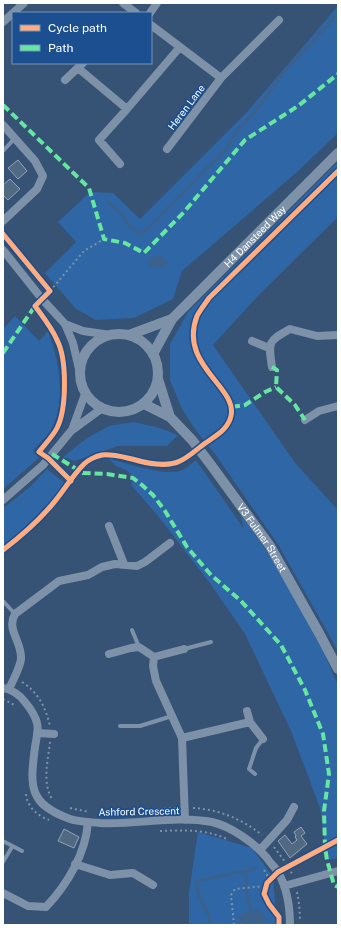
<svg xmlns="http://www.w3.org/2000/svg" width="341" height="928" font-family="'Public Sans',sans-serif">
  <rect width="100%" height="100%" fill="#365274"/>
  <path fill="#2f66a5" d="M338 6V133L296 173 182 271 173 299 134 318 96 320 76 309 45 273 76 242 58 222 90 192 113 193 140 219 247 112Z
    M338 162V217L257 297 213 345 296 464 338 510V651L279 546 215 454 197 432 182 409 170 380V344L188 312Z
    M15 316 39 341 48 331C59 360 67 401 51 430 47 437 38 444 33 451L39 458 3 489V329Z
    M134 422 160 428 178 435 167 446H118L75 461 63 457 87 438 109 426Z
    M108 458C124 463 165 476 180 471 186 469 192 463 196 460L244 529 240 514 263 546 290 588 324 653 338 685V858L327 860 320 808 291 731 245 634 209 582 158 516 131 485 133 478 137 480 126 470 116 466Z
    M47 469 67 485C48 510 28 530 3 550V508L30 487Z
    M198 832 252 848 273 877 277 925H189V892Z"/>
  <path fill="#3b618d" d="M160 255 168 263 161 268 147 265 150 258Z
    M258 909 262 912 266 920 262 925H239L238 918 245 912Z"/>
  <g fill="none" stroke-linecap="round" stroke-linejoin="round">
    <path stroke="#3b618d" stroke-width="3" d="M108 202 123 215 127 223 141 235 228 147 236 132 253 114 287 68 338 14
      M246 871V890L251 910
      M210 925V918L198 894 196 881 255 869"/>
  </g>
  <path fill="#526984" stroke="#92a2b6" d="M18 160 27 171 18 179 8 168Z
    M10 179 20 189 8 200 3 195V185Z
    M301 827 305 833 301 836 307 844 290 858 278 841 285 835 292 844 297 840 295 837 296 836 294 832Z
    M64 829 79 837 74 848 58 841Z"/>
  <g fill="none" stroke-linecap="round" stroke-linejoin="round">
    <path stroke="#7d92a8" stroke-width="2" stroke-dasharray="2 3" stroke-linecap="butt" d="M50 291 84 251 104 239
      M22 682C38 692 46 708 50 726
      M3 699 16 706
      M50 742C48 760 42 782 52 799
      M26 794C27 807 38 816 49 820
      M70 808 89 812
      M193 808C218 809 242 819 262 835
      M99 813 176 808
      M160 831C183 830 205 829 227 839
      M274 847 289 867 292 874
      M264 870 270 880
      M297 892 299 903 300 919
      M234 925 231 895 235 889 266 886"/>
    <path stroke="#7d92a8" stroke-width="4" d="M3 151 15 138
      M3 601 15 614
      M132 630 139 647
      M184 649 211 642
      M120 726H140L172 716
      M255 774 249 769 256 748 263 739
      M3 841 22 851
      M3 862 12 847"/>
    <path stroke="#7d92a8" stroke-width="8" d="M123 3 136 13
      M13 13 24 3
      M150 13 157 3
      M3 22 13 13
      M151 25 221 78
      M78 68 127 109
      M65 80 83 63
      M3 125 35 161 43 176 37 189 3 221
      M167 149 221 78 279 20
      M120 164 99 140 127 109 180 47
      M3 250 42 299 65 324 73 343 79 369
      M65 324 83 331 111 335
      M252 341 269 348
      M272 367C268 342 268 341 290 329L317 336 338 335
      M305 420 319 411 338 406
      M72 430 85 394
      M3 500 43 465 71 431 101 409
      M109 526 124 564
      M109 654 131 648 139 647 154 657 153 666 156 681 182 738 185 820
      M154 657 184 649
      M3 688C11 689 20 695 25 702 30 708 35 715 37 723 39 730 36 740 35 747 30 786 28 804 70 819 79 822 90 822 100 823 137 825 175 815 212 822 230 826 255 843 267 858 270 863 275 867 278 872 287 888 290 908 290 925
      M9 689C13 680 20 668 21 659 22 641 6 630 15 614L59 581 88 575 102 567 115 564 137 566 145 562 170 543
      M247 711 250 722 263 739
      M37 733 54 734
      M182 738 250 722
      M260 850 287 820 294 807
      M75 864 110 875 133 873 153 885
      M284 886 338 871
      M3 893 28 906 46 907C67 885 86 853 88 822"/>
    <g stroke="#7d92a8" stroke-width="10">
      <circle cx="119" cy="373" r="39"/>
      <path d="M129 335 172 319"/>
      <path id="s1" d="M153 354 172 319 338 153"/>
      <path d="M158 379 170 417"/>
      <path id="s2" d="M144 404 170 417 192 440 211 465 270 546 319 633 338 669"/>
    </g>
    <path stroke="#66e7a1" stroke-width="4" stroke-dasharray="8 4" stroke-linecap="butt" d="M3 105 89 188 104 239 125 243 144 253 184 212 245 140 298 106 338 74
      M3 353 35 306
      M272 367 277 370 276 387 295 405 305 420
      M232 407 245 405 265 392 276 387
      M52 454 83 473 107 474 133 478 142 485 153 495 165 511 187 547 211 575 241 601 281 645 305 690 323 734 329 774 324 811 325 847 327 860 334 885 338 887"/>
    <defs>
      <path id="cycleway" d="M3 234 50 291 35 306C43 317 52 328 57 340 67 359 67 408 57 428 53 436 45 444 39 452L48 458 71 481
        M3 550C20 537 36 523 50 507 62 494 71 477 84 464 88 460 96 456 102 455 112 454 123 457 132 459 146 463 166 468 180 461 189 457 198 448 207 442 217 435 228 429 231 416 238 387 178 365 197 316 200 310 205 304 209 298L338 171
        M279 925V917L269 904 264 894 267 883 278 872 338 840"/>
    </defs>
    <use href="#cycleway" stroke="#1b4f8f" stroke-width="8"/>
    <use href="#cycleway" stroke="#ffac80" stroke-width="5"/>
  </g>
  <g text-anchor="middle" stroke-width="3.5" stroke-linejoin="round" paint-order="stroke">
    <g font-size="10" fill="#fff" stroke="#1b4f8f">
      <text transform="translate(186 107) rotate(-53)" y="4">Heren Lane</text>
      <text dy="4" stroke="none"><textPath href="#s1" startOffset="157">H4 Dansteed Way</textPath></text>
      <text dy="4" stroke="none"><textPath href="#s2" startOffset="181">V3 Fulmer Street</textPath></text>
      <text transform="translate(139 811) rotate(-1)" y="4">Ashford Crescent</text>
    </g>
  </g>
  <rect width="341" height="928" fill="none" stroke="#ffffff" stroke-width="8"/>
  <rect x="12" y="12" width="140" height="52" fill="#1b4f8f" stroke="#7695bc"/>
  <rect x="20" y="25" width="20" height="6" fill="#ffac80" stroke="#7695bc"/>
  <text x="48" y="32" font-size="12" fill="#ffffff">Cycle path</text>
  <rect x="20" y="45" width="20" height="6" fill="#66e7a1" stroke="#7695bc"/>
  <text x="48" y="52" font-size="12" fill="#ffffff">Path</text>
</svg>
